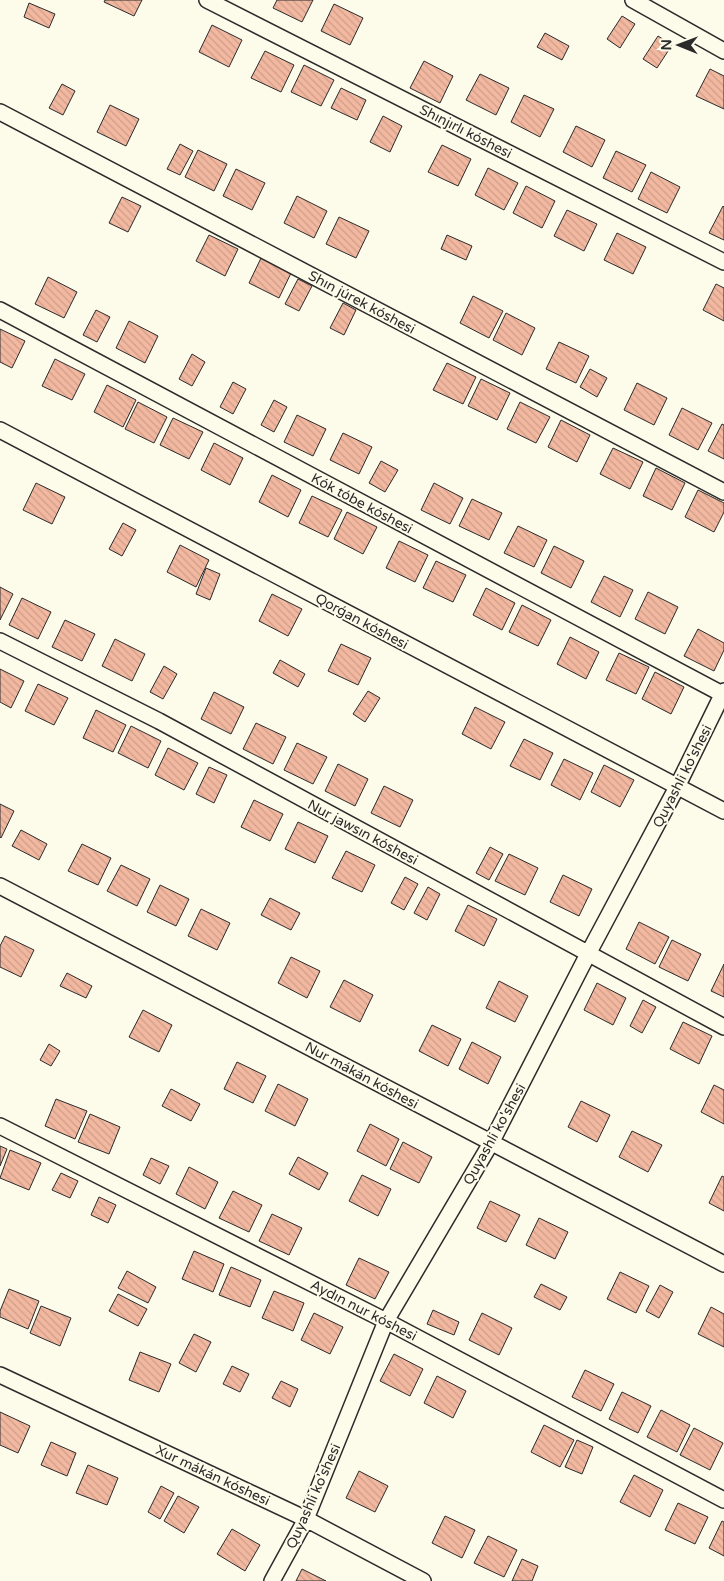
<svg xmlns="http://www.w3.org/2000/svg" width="724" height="1581" font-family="'Varela Round',sans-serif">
  <defs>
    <pattern id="building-back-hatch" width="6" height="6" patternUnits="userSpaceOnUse" patternTransform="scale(1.25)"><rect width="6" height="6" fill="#f2b8a0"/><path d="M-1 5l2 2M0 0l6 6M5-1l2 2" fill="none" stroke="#d09e8a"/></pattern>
  </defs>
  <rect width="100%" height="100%" fill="#fdfbea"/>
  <path fill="url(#building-back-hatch)" stroke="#2b2b2b" d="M105 0H142L134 16 104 2Z
    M277 0H313L302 22 273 8Z
    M29 3 55 14 49 28 24 17Z
    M334 4 363 18 350 45 321 31Z
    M622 16 635 24 620 48 607 39Z
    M212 25 242 40 229 67 199 52Z
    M545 33 569 46 562 60 537 47Z
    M658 36 672 45 657 68 643 59Z
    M265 51 294 65 281 92 251 78Z
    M424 61 453 76 440 103 410 88Z
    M304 65 334 80 321 106 291 92Z
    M710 69 724 76V109L696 96Z
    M480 74 509 88 496 115 466 100Z
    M62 84 75 91 63 115 49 108Z
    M341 88 366 100 357 120 331 108Z
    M524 95 554 109 540 137 511 122Z
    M110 105 139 119 126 146 97 132Z
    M383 116 402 126 390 152 370 142Z
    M576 126 605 140 592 167 563 152Z
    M180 144 193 151 180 175 167 169Z
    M442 145 471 159 458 186 428 172Z
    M198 150 227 164 214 191 185 177Z
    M616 151 646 165 632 192 603 178Z
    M488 168 518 183 504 210 475 195Z
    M236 169 265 183 252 210 223 196Z
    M651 172 680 187 667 213 638 199Z
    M526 186 555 201 542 228 513 213Z
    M297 196 327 211 314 238 284 223Z
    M122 197 141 206 128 232 109 223Z
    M723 206 724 207V240L709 233Z
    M567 210 597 224 584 251 554 236Z
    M339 217 369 231 356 258 326 244Z
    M617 233 646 247 633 274 604 260Z
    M209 235 238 249 225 276 196 261Z
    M447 235 472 246 466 260 441 249Z
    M262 256 292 271 279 298 249 283Z
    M48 277 77 292 64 318 35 304Z
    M298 279 312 286 299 311 285 304Z
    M716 284 724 288V321L703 310Z
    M473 296 503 311 489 338 460 323Z
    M343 303 356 310 344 335 330 328Z
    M96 310 110 317 97 342 83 335Z
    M506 313 535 328 522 355 493 340Z
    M129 321 158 336 145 363 116 348Z
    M0 329 25 341 12 368 0 362Z
    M559 342 589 356 576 383 546 369Z
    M192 354 205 362 192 386 179 379Z
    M55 359 85 374 72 400 42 386Z
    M447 363 476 377 463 404 433 390Z
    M590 369 607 378 597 397 580 387Z
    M481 379 510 393 497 420 468 406Z
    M233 382 246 389 233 414 220 407Z
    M637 383 667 398 654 425 624 410Z
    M107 385 136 400 123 427 94 412Z
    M274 400 287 407 274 432 261 425Z
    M138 402 167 417 154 443 125 429Z
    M520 402 550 417 536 443 507 429Z
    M682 408 712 423 698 450 669 435Z
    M297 415 326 429 313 456 284 442Z
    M173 418 203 432 189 459 160 445Z
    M561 420 590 435 577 462 548 447Z
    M722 424 724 425V459L708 451Z
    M343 433 372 447 359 474 330 460Z
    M214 443 243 458 230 485 201 470Z
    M613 448 643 462 630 489 600 474Z
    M381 461 398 470 385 492 369 483Z
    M656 468 685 483 672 510 643 496Z
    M272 475 301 490 288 517 259 502Z
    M36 483 65 497 52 524 23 510Z
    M434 483 463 498 450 524 421 510Z
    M698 490 724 503V512L714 532 685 517Z
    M312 496 342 510 328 537 299 523Z
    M472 499 502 513 489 540 459 526Z
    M347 512 377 527 363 554 334 539Z
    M123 523 136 530 122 556 109 549Z
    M518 526 547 540 534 567 504 553Z
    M399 541 428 555 415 582 386 568Z
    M180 545 209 560 196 587 167 572Z
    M554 546 584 561 571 588 541 573Z
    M436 561 466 575 453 602 423 588Z
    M206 568 220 574 210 600 196 594Z
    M604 576 633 590 620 617 591 602Z
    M0 587 13 594 0 620Z
    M486 588 515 603 502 630 473 615Z
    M648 592 678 607 665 634 635 619Z
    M272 594 302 609 288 636 259 621Z
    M22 598 51 612 38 639 9 625Z
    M522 605 551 620 538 646 509 632Z
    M65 620 95 634 82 661 52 647Z
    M698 629 724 643V650L714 671 684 656Z
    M570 637 599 652 586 679 557 664Z
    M115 639 145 654 132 681 102 666Z
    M341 644 371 658 358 685 328 671Z
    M619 653 649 667 636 694 606 680Z
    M280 660 305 674 298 687 273 673Z
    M164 666 177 674 163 699 150 692Z
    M0 669 24 681 11 708 0 702Z
    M655 672 684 687 671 714 642 699Z
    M38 684 68 698 54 725 25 711Z
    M368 691 380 698 365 722 353 714Z
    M214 692 244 707 231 734 201 719Z
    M475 707 505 722 491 749 462 734Z
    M96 710 126 725 113 752 83 738Z
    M256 723 286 737 273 764 243 749Z
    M131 726 161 741 148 768 118 753Z
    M524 739 553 753 540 780 510 766Z
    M297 743 327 757 313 784 284 770Z
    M168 748 198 763 184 790 155 775Z
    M564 759 593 773 580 800 551 785Z
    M338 764 368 779 355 806 325 791Z
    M604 765 634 780 620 807 591 792Z
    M209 767 227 775 214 803 196 794Z
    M384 786 413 800 400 827 371 813Z
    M254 800 283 814 270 841 241 827Z
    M0 804 14 811 1 838 0 837Z
    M298 822 328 836 315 863 285 849Z
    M21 830 47 844 39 860 12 846Z
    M82 844 111 858 98 885 68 871Z
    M490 847 503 854 489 880 476 873Z
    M346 851 375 865 362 892 332 878Z
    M509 854 538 868 525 895 495 881Z
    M121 865 150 879 137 906 107 891Z
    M563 875 592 889 579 916 550 902Z
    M405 877 418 884 404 910 391 903Z
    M160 885 189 899 176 926 147 912Z
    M428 887 440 894 427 920 414 913Z
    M270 898 300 913 291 930 261 915Z
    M468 905 497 919 484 946 455 931Z
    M201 909 230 923 217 950 188 936Z
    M639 922 669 937 655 964 626 949Z
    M5 936 34 950 21 977 0 967V946Z
    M672 940 701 954 688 981 659 967Z
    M291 957 320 971 307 998 278 983Z
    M724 964V997L711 991Z
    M67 973 92 986 86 998 60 986Z
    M344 980 373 995 360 1022 330 1007Z
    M499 981 528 996 515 1022 486 1008Z
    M597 983 626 998 613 1025 584 1010Z
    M643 1000 656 1007 642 1033 630 1026Z
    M143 1010 172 1025 159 1052 129 1037Z
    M683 1022 712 1036 699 1064 670 1049Z
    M432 1025 461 1039 448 1066 419 1051Z
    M472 1042 501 1057 488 1084 459 1069Z
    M49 1044 60 1051 51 1066 40 1060Z
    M237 1062 266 1076 253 1103 224 1089Z
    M278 1084 308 1099 295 1126 265 1111Z
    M714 1085 724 1090V1124L701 1112Z
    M171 1089 200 1104 191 1121 162 1106Z
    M56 1099 87 1111 75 1139 45 1126Z
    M581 1101 610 1115 597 1142 568 1127Z
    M90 1114 120 1127 109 1154 78 1142Z
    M370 1124 399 1139 386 1166 357 1151Z
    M632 1131 662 1145 648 1172 619 1157Z
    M403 1142 432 1157 419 1183 390 1169Z
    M0 1146 7 1149 0 1166Z
    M10 1150 41 1163 29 1190 0 1178Z
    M298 1157 328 1173 319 1190 289 1174Z
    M151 1158 169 1166 160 1184 143 1175Z
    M189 1167 218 1182 205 1209 176 1194Z
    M61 1173 78 1181 70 1198 52 1190Z
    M362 1175 391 1189 378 1216 349 1201Z
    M722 1176 724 1177V1211L709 1203Z
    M233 1191 262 1205 249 1232 219 1218Z
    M99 1197 116 1205 108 1223 91 1215Z
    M490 1201 520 1215 506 1242 477 1228Z
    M272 1214 302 1228 289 1255 259 1241Z
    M539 1218 568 1232 555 1259 526 1245Z
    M194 1251 224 1264 213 1292 182 1279Z
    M359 1258 389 1272 375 1299 346 1285Z
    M231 1267 261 1280 250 1307 219 1295Z
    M127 1271 156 1287 148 1303 118 1288Z
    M620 1272 649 1286 636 1313 607 1299Z
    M541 1284 567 1297 560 1310 534 1297Z
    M660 1285 673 1292 659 1318 646 1311Z
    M9 1289 39 1301 28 1329 0 1317V1311Z
    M274 1291 304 1303 293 1331 262 1318Z
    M118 1294 147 1309 138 1326 109 1311Z
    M41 1306 71 1318 60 1346 30 1333Z
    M711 1307 724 1314V1347L698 1334Z
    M433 1310 459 1322 454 1335 427 1324Z
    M314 1313 343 1327 330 1354 301 1340Z
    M482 1313 512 1328 499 1355 469 1340Z
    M194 1334 211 1342 196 1372 179 1363Z
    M140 1352 171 1364 159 1392 129 1380Z
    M394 1354 423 1369 410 1396 380 1381Z
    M232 1366 249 1374 240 1392 223 1384Z
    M585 1370 614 1384 601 1411 572 1397Z
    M437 1376 466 1391 453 1418 424 1403Z
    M281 1381 298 1389 290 1407 272 1398Z
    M622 1392 651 1406 638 1433 609 1419Z
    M661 1410 690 1425 677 1452 647 1437Z
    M0 1412 30 1426 18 1453 0 1445Z
    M544 1425 574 1440 560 1467 531 1452Z
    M694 1428 723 1443 710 1470 680 1455Z
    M577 1440 593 1447 582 1474 565 1467Z
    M51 1442 76 1453 67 1476 41 1465Z
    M88 1465 118 1478 107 1505 76 1493Z
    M359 1471 388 1486 375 1512 346 1498Z
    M634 1475 663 1490 650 1517 620 1502Z
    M161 1486 174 1493 160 1519 148 1512Z
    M178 1496 199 1507 184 1533 164 1521Z
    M678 1503 708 1517 695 1544 665 1530Z
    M445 1516 475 1530 462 1558 432 1543Z
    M722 1521 724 1522V1556L709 1548Z
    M232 1529 260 1545 245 1571 217 1554Z
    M488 1536 517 1550 504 1577 474 1563Z
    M522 1559 538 1566 532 1581H512Z
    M302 1569 326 1581H296Z"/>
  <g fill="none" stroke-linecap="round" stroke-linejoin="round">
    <defs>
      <path id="minor" d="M207 0 724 262
        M633 0 724 51
        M0 112 724 492
        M0 310 724 695
        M0 430 724 811
        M0 641 159 721 724 1027
        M0 886 724 1264
        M0 1126 386 1321 724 1500
        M0 1375 306 1519 423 1581
        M272 1581 306 1519 386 1321 491 1143 588 954 677 787 724 691"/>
    </defs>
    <use href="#minor" stroke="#2b2b2b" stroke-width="18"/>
    <use href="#minor" stroke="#fdfbea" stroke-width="15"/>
  </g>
  <g text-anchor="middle" stroke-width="4" stroke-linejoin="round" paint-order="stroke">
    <g font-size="14" fill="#2b2b2b" stroke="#fdfbea">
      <text transform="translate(466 131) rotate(27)" y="5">Shınjırlı kóshesi</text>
      <text transform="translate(362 302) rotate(28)" y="5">Shın júrek kóshesi</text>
      <text transform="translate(362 503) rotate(28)" y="5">Kók tóbe kóshesi</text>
      <text transform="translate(362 621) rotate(28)" y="5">Qorǵan kóshesi</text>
      <text transform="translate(682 776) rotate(-63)" y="5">Quyashli ko'shesi</text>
      <text transform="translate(363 832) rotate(28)" y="5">Nur jawsın kóshesi</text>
      <text transform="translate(362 1075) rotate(28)" y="5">Nur mákán kóshesi</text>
      <text transform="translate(494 1134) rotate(-61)" y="5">Quyashli ko'shesi</text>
      <text transform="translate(364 1310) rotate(27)" y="5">Aydın nur kóshesi</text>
      <text transform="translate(213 1475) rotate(25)" y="5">Xur mákán kóshesi</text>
      <text transform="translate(313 1496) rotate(-66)" y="5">Quyashli ko'shesi</text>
    </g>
  </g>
  <g transform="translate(679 45) rotate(271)" stroke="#fdfbea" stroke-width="4" paint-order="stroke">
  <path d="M0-4L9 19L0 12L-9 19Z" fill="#2b2b2b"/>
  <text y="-8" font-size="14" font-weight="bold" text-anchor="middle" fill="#2b2b2b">N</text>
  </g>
</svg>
